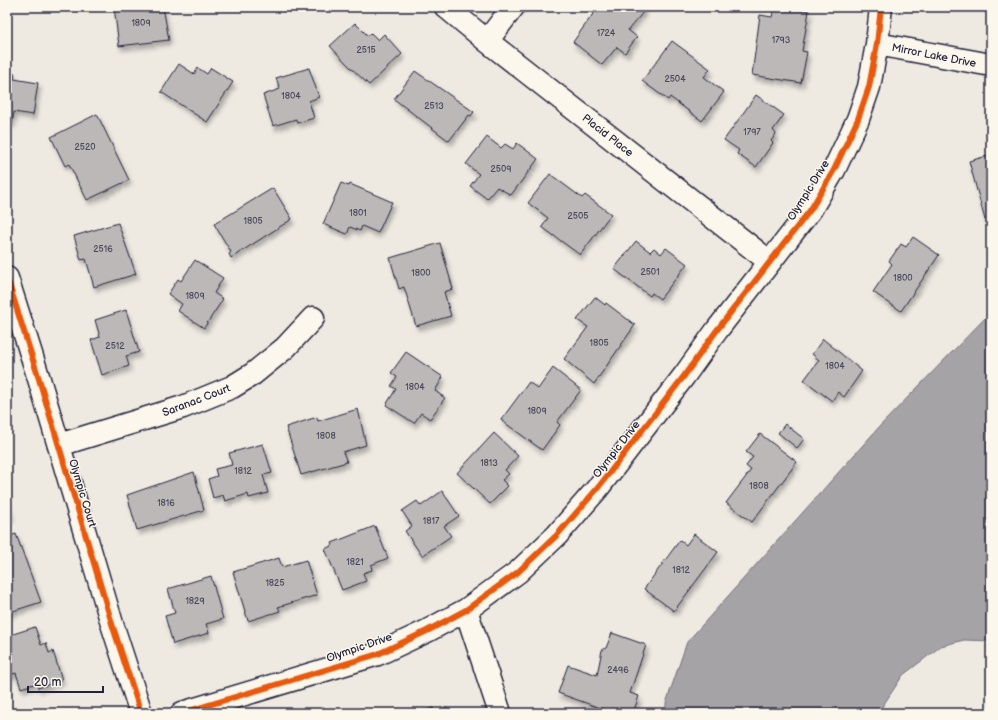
<svg xmlns="http://www.w3.org/2000/svg" width="998" height="720" font-family="'Balsamiq Sans',sans-serif">
  <defs>
    <filter id="shadow"><feDropShadow dx="2.5" dy="4.5" stdDeviation="2" flood-color="#0004"/></filter>
  </defs>
  <rect width="100%" height="100%" fill="#eeeae2"/>
  <filter id="ink" filterUnits="userSpaceOnUse"><feTurbulence type="fractalNoise" baseFrequency=".025" numOctaves="2"/><feDisplacementMap in="SourceGraphic" scale="8" xChannelSelector="R" yChannelSelector="G"/><feConvolveMatrix kernelMatrix="1 2 1 2 8 2 1 2 1" color-interpolation-filters="sRGB"/></filter>
  <g filter="url(#ink)">
    <path fill="#a6a3a7" stroke="#716f7c" d="M991 312V641L964 640 941 646 903 675 878 713H666V703L687 642 880 426Z"/>
    <path fill="#bcb8b8" stroke="#22223b" filter="url(#shadow)" d="M114 7H163L169 40 119 46Z
      M598 7H642L645 10 628 30 637 37 625 53 617 47 602 65 573 42Z
      M774 7H786L809 11 802 51 807 52 801 83 752 75 760 15 772 17Z
      M355 23 368 36 371 33 378 40 384 34 402 54 369 85 348 65 330 46Z
      M672 41 710 69 704 77 724 92 702 121 670 97 668 100 642 81Z
      M179 64 194 74 198 68 207 74 211 68 233 82 207 122 161 92Z
      M309 68 319 97 309 101 314 118 297 123 296 119 273 126 263 95 280 89 276 78Z
      M415 71 474 112 471 116 469 115 449 141 394 99Z
      M7 73 15 74 14 79 38 83 33 115 14 112 12 123 7 122Z
      M756 95 784 115 773 130 776 134 771 141 773 143 756 167 737 154 739 150 724 140Z
      M97 114 129 180 87 200 69 164 65 166 51 137Z
      M487 137 501 148 505 144 513 149 517 143 538 159 511 195 497 187 487 199 470 186 479 174 466 164Z
      M991 155V218L985 220 969 161Z
      M550 174 582 198 585 195 611 214 580 255 542 227 548 218 528 203Z
      M341 183 349 186 350 184 392 202 378 233 362 226 360 231 350 227 347 234 323 224Z
      M273 188 292 219 231 258 229 254 231 252 214 224Z
      M118 223 136 274 94 287 86 259 81 260 74 236Z
      M913 237 939 255 901 311 873 292 892 264 889 261 901 244 906 247Z
      M636 241 650 252 654 248 661 254 666 248 687 264 660 299 652 293 650 296 614 269Z
      M440 243 453 289 444 292 451 316 416 326 404 287 399 289 390 258Z
      M195 260 223 278 214 293 223 299 204 328 178 311 182 304 168 294 178 279 181 281Z
      M595 297 605 305 606 303 635 325 594 384 564 359 588 327 577 320Z
      M126 310 139 352 126 356 129 366 102 375 91 340 100 337 95 320Z
      M823 339 862 371 844 397 838 392 832 401 804 380 819 360 812 354Z
      M406 352 443 377 435 391 445 398 430 419 421 413 414 423 386 405 396 389 391 386 397 377 391 373Z
      M553 368 581 390 557 422 560 425 542 450 501 420 529 382 538 389Z
      M358 409 366 445 343 452 347 462 301 475 286 427 317 417 318 421Z
      M785 424 804 439 797 448 778 433Z
      M494 433 518 456 505 470 509 474 502 480 508 486 490 504 457 473Z
      M760 434 797 462 752 522 726 503 751 470 746 466 753 457 746 452Z
      M263 444 272 473 263 475 268 493 249 498 248 494 225 501 223 495 213 498 208 479 217 476 215 469 232 465 229 453Z
      M194 472 204 510 137 530 127 495Z
      M442 491 459 516 444 526 451 536 422 556 405 531 412 526 402 511 417 501 421 506Z
      M7 504 11 517 7 518Z
      M375 526 388 558 371 565 372 570 363 573 366 581 342 590 325 549 333 545 332 543Z
      M16 534 41 602 7 613V537Z
      M694 534 718 552 674 611 644 589 680 540 686 545Z
      M279 558 282 567 306 560 317 595 278 607 280 611 248 621 233 572Z
      M211 576 223 619 206 624 209 633 173 644 165 616 175 613 168 589Z
      M35 627 41 645 46 643 49 653 53 651 62 680 38 688 37 683 21 688 16 673 7 676V636Z
      M612 633 646 645 630 693 639 696 633 713 623 712 622 713H614L558 693 568 665 597 675 602 650 606 648Z
      M433 708 434 712 447 708 449 713H415Z"/>
    <g fill="none" stroke-linecap="round" stroke-linejoin="round">
      <defs>
        <path id="street" d="M446 7 487 41 770 262
          M487 41 513 7
          M877 44 991 65
          M7 278 39 379 113 627 141 713
          M59 445 183 407 232 387 253 374 285 348 313 318
          M466 610 500 713
          M182 713 378 654 427 631 466 610 518 572 557 535 597 489 684 376 717 330 811 209 834 170 858 119 869 87 877 44 881 7"/>
      </defs>
      <use href="#street" stroke="#22223b" stroke-width="25"/>
      <use href="#street" stroke="#fbf7ec" stroke-width="22"/>
      <defs>
        <path id="cycleway" d="M7 278 39 379 113 627 141 713
          M182 713 378 654 427 631 466 610 518 572 557 535 597 489 684 376 717 330 811 209 834 170 858 119 869 87 877 44 881 7"/>
      </defs>
      <use href="#cycleway" stroke="#fbf7ec" stroke-width="8"/>
      <use href="#cycleway" stroke="#e8590c" stroke-width="6"/>
    </g>
  </g>
  <g text-anchor="middle" stroke-width="3" stroke-linejoin="round" paint-order="stroke">
    <g font-size="9" fill="#48485a">
      <text x="141" y="26">1809</text>
      <text x="606" y="36">1724</text>
      <text x="781" y="43">1793</text>
      <text x="366" y="53">2515</text>
      <text x="675" y="82">2504</text>
      <text x="291" y="99">1804</text>
      <text x="434" y="109">2513</text>
      <text x="752" y="135">1797</text>
      <text x="85" y="150">2520</text>
      <text x="501" y="172">2509</text>
      <text x="358" y="216">1801</text>
      <text x="578" y="219">2505</text>
      <text x="253" y="224">1805</text>
      <text x="103" y="252">2516</text>
      <text x="650" y="275">2501</text>
      <text x="421" y="276">1800</text>
      <text x="903" y="281">1800</text>
      <text x="195" y="299">1809</text>
      <text x="599" y="346">1805</text>
      <text x="115" y="349">2512</text>
      <text x="835" y="369">1804</text>
      <text x="415" y="390">1804</text>
      <text x="537" y="414">1809</text>
      <text x="326" y="439">1808</text>
      <text x="489" y="466">1813</text>
      <text x="243" y="474">1812</text>
      <text x="759" y="489">1808</text>
      <text x="166" y="506">1816</text>
      <text x="431" y="524">1817</text>
      <text x="355" y="565">1821</text>
      <text x="681" y="573">1812</text>
      <text x="275" y="586">1825</text>
      <text x="195" y="604">1829</text>
      <text x="618" y="673">2496</text>
    </g>
    <g font-size="11" fill="#22223b" stroke="#fbf7ec">
      <text transform="translate(934 55) rotate(11)" y="4">Mirror Lake Drive</text>
      <text transform="translate(608 135) rotate(38)" y="4">Placid Place</text>
      <text transform="translate(808 190) rotate(-58)" y="4">Olympic Drive</text>
      <text transform="translate(196 400) rotate(-21)" y="4">Saranac Court</text>
      <text transform="translate(616 449) rotate(-52)" y="4">Olympic Drive</text>
      <text transform="translate(83 493) rotate(73)" y="4">Olympic Court</text>
      <text transform="translate(359 647) rotate(-19)" y="4">Olympic Drive</text>
    </g>
  </g>
  <rect width="998" height="720" fill="none" stroke="#fbf7ec" stroke-width="24"/>
  <rect x="12" y="12" width="974" height="696" fill="none" stroke="#22223b" stroke-width="1.5" filter="url(#ink)"/>
  <path d="M28 686v6h75v-6" fill="none" stroke="#22223b" stroke-width="2"/>
  <text x="34" y="686" font-size="12" fill="#22223b" stroke="#fbf7ec" stroke-width="3" paint-order="stroke">20 m</text>
</svg>
